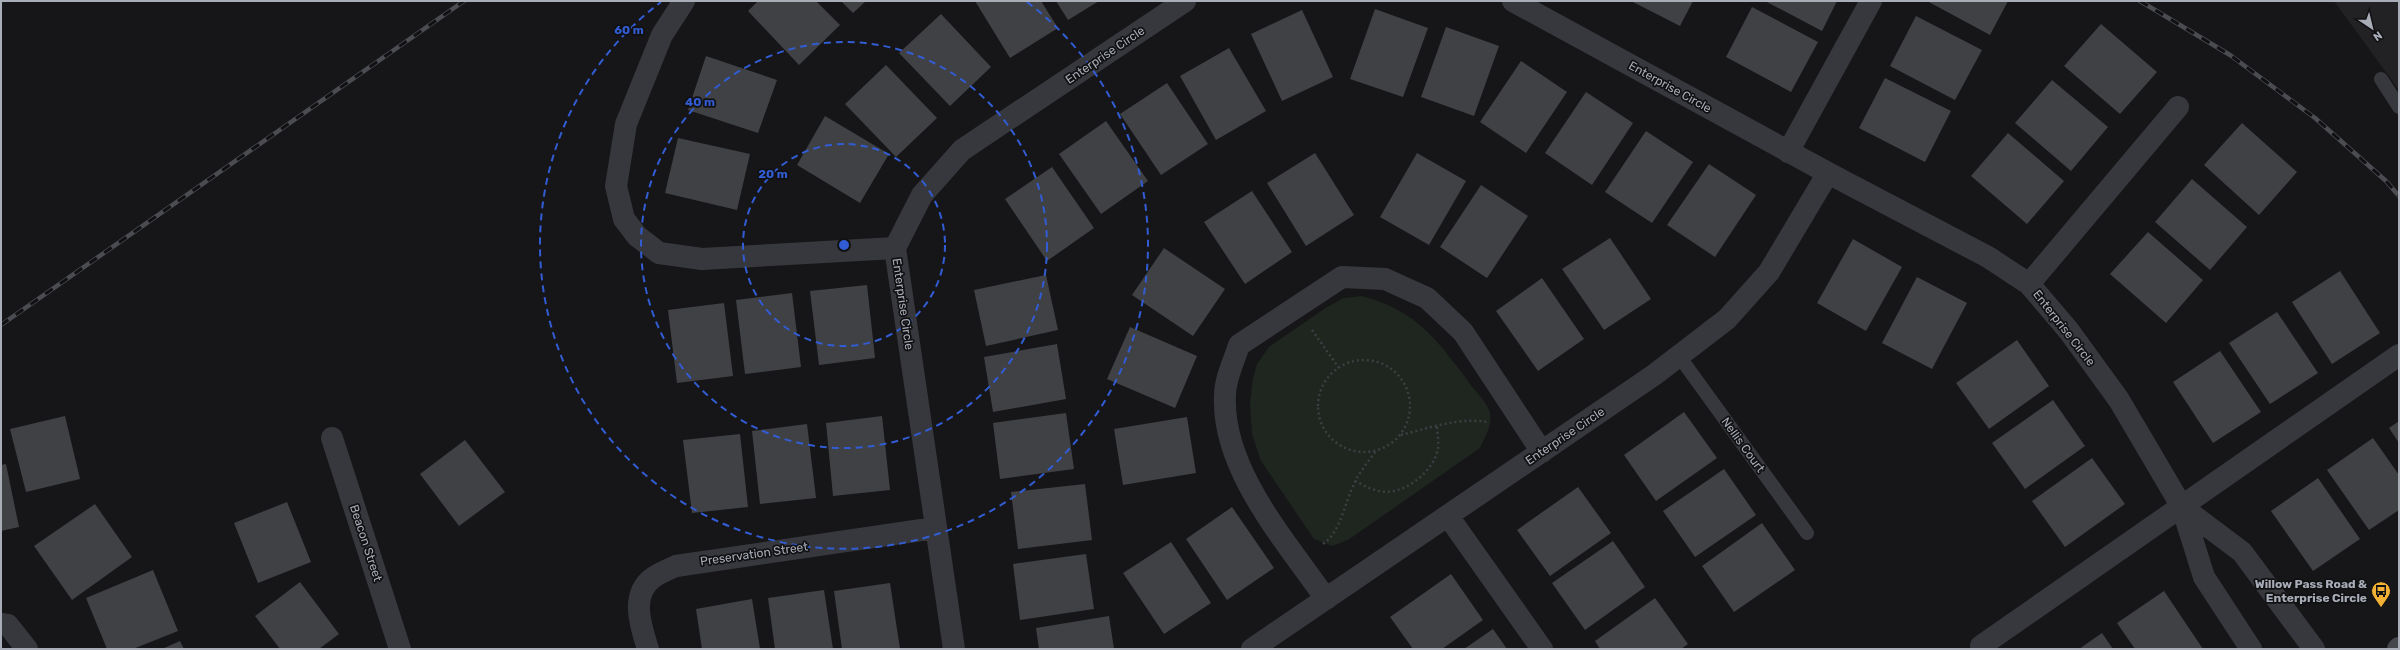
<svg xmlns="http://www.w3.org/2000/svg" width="2400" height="650" font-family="Rubik,sans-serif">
  <rect width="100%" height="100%" fill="#161618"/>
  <path fill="#222225" d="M2334 1H2399V90Z"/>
  <path fill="#1e261f" d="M1362 296C1415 310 1436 338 1468 381 1474 390 1485 400 1489 410 1494 423 1485 437 1480 448L1348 540 1332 546 1314 539 1261 461 1252 434 1250 403 1253 378 1257 364 1269 347 1327 307 1344 298Z"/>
  <path fill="#404145" d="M758 1H816L840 25 799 65 748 11Z
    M841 1H866L853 13Z
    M975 1H1041L1058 28 1010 58Z
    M1056 1H1099L1068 20Z
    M1631 1H1693L1680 26Z
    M1765 1H1837L1822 31Z
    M1927 1H2008L1990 35Z
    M1752 7 1818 42 1791 92 1726 57Z
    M1375 9 1428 28 1403 97 1350 79Z
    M1302 10 1333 77 1282 101 1251 34Z
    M941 14 991 67 950 106 899 53Z
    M1916 16 1982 50 1955 100 1890 66Z
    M2101 24 2157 72 2120 114 2064 66Z
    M1446 27 1499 46 1474 116 1421 97Z
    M1229 48 1266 111 1216 140 1180 76Z
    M706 56 777 80 758 133 688 110Z
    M1521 61 1567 92 1526 153 1480 122Z
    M886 65 937 118 896 157 845 104Z
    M1885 78 1951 111 1925 162 1859 128Z
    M2052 80 2108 127 2071 171 2015 123Z
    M1167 83 1208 144 1161 175 1120 114Z
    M1586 92 1633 123 1592 185 1545 153Z
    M825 116 889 154 860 203 797 165Z
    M1106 121 1148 181 1101 214 1059 154Z
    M2242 123 2297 172 2259 215 2204 165Z
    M1646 131 1693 162 1652 223 1605 192Z
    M2008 133 2064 181 2027 224 1971 176Z
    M678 138 750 154 737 210 665 193Z
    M1315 153 1354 215 1306 246 1267 183Z
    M1417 153 1466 181 1429 245 1380 217Z
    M1709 164 1756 195 1715 257 1667 225Z
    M1052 167 1094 228 1047 261 1005 199Z
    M2192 179 2247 227 2210 270 2155 222Z
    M1481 185 1528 216 1487 278 1440 247Z
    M1252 191 1292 252 1245 284 1204 222Z
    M2148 232 2203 280 2166 323 2110 274Z
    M1610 238 1651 299 1604 330 1562 269Z
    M1853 239 1902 267 1866 331 1817 303Z
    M1164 248 1225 289 1193 336 1132 295Z
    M2340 271 2380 333 2332 364 2292 302Z
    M1046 275 1058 330 986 346 974 290Z
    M1917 277 1967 303 1932 369 1882 343Z
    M1542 278 1584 339 1538 371 1496 311Z
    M867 285 875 358 819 365 810 291Z
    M792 293 801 367 745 374 736 300Z
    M724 303 733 376 677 383 668 310Z
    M2277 312 2318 373 2270 404 2229 343Z
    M1130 327 1197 356 1175 408 1107 379Z
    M2017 340 2049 386 1989 429 1956 383Z
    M1057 344 1066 399 993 412 984 357Z
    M2220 351 2261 412 2213 443 2173 382Z
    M2053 400 2085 446 2025 489 1992 443Z
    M1684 412 1717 458 1656 501 1624 455Z
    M1066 413 1074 469 1000 479 993 423Z
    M65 416 80 479 26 492 10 429Z
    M882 416 890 490 833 496 826 423Z
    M1187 417 1196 473 1123 485 1114 429Z
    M2399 421V443L2389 428Z
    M807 424 816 498 760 504 752 431Z
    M740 434 748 507 692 513 683 440Z
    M2373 438 2399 475V510L2369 530 2327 470Z
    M465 440 505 492 459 526 420 474Z
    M2092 458 2125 504 2065 547 2032 501Z
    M6 464 19 527 1 531V465Z
    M1724 469 1756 515 1695 557 1663 511Z
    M2318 478 2360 539 2313 571 2271 511Z
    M1085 484 1092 540 1018 549 1011 492Z
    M1578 487 1611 533 1550 576 1517 530Z
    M287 502 311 562 258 583 234 523Z
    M95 504 132 557 72 600 34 546Z
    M1232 507 1274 568 1227 600 1186 539Z
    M1762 523 1795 570 1734 612 1702 566Z
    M1613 541 1645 587 1585 630 1552 583Z
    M1171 542 1211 603 1164 634 1123 573Z
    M1086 554 1094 609 1020 620 1013 564Z
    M153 570 178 631 133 649H107L86 598Z
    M1451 574 1483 620 1442 649H1413L1390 617Z
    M300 582 339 634 319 649H280L255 616Z
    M890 583 900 649H842L834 591Z
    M824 590 833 649H775L768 598Z
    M2164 591 2203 649H2135L2117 623Z
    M1655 598 1688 644 1681 649H1600L1595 641Z
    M752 599 760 649H702L696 609Z
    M1109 616 1114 649H1039L1036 628Z
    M1493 629 1507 649H1464Z
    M2102 633 2113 649H2079Z
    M180 641 184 649H162Z"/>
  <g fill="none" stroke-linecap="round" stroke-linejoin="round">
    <path stroke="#3d3f44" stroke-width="2.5" stroke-dasharray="2 3" stroke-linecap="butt" d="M1312 330 1339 368
      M1318 406a46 46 0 1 1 92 0a46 46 0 1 1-92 0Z
      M1401 435C1429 428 1459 417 1488 422
      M1355 481C1361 484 1368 488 1375 490 1400 499 1434 473 1438 448 1439 441 1437 433 1437 426
      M1323 544C1341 532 1345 501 1355 482 1360 471 1369 461 1376 451"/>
    <path stroke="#37383d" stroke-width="14" d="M2381 79 2399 107
      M1679 356 1807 533"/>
    <path stroke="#37383d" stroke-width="22" d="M684 1 662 35 626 124 616 186 624 219 637 236 659 253 702 259 895 248
      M1788 152 1871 1
      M1828 173 1988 257 2029 284 2069 331 2119 400 2182 507 2204 577 2251 649
      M2029 284 2178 107
      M332 438 400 649
      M2182 507 2242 552 2314 649
      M1448 516 1542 649
      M1326 599C1286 541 1221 469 1225 395 1225 379 1234 361 1239 345L1342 277 1385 279 1427 298 1463 332 1542 452
      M1 624 8 625 27 649
      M1981 646 2399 355
      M648 649C641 627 629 594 654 577 660 573 669 569 676 566L935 528
      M954 649 895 248 922 195 962 150 1185 1
      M1252 649 1654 375 1727 319 1769 272 1828 173 1513 1"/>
    <path stroke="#45474d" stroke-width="22" d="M2398 649 2399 648"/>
    <defs>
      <path id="rail" d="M2140 1 2230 55 2315 118 2386 181 2399 196
        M1 325 464 1"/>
    </defs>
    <use href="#rail" stroke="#4a4c52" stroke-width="4.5"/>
    <use href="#rail" stroke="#111113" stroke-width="3" stroke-dasharray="9" stroke-linecap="butt"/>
  </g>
  <g fill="none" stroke="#325cd3" stroke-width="2" stroke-dasharray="7 5">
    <circle cx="844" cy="245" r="101"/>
    <circle cx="844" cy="245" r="203"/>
    <path d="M1027 2A304 304 0 1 1 661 2"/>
  </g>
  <defs>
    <symbol id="bus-pin" viewBox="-11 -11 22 30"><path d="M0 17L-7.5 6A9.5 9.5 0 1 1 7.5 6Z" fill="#f2b134" stroke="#111113"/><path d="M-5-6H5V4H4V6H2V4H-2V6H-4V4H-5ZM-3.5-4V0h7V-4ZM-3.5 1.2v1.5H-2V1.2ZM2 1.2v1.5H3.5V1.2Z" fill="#111"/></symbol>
  </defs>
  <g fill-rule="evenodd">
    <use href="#bus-pin" x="2370" y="580" width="22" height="30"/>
  </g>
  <g text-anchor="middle" stroke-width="3.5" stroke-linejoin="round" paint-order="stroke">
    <g font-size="12" fill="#a8adb8" stroke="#111113">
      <text transform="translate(1105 55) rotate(-34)" y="4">Enterprise Circle</text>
      <text transform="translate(1670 87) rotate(29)" y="4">Enterprise Circle</text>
      <text transform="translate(903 304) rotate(82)" y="4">Enterprise Circle</text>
      <text transform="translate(2064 328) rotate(52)" y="4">Enterprise Circle</text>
      <text transform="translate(1565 436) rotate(-34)" y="4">Enterprise Circle</text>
      <text transform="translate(1743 445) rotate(54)" y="4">Nellis Court</text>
      <text transform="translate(366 543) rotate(72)" y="4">Beacon Street</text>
      <text transform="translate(754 554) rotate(-8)" y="4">Preservation Street</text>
    </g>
    <g font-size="12" font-weight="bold" fill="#a8adb8" stroke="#111113" text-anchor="end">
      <text x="2367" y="588">Willow Pass Road &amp;<tspan x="2367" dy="14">Enterprise Circle</tspan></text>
    </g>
  </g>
  <circle cx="844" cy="245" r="6" fill="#325cd3" stroke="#111113" stroke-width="2"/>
  <g font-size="12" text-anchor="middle" font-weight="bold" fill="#325cd3" stroke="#111113" stroke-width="3.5" stroke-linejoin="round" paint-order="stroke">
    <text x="629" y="34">60 m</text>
    <text x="700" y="106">40 m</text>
    <text x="773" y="178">20 m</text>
  </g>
  <rect width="2400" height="650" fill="none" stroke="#a8adb8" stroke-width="4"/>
  <g transform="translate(2372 28) rotate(145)" stroke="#111113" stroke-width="3" paint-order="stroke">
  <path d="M0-3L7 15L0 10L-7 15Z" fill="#a8adb8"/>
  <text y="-6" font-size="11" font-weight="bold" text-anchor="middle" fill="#a8adb8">N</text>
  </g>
</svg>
